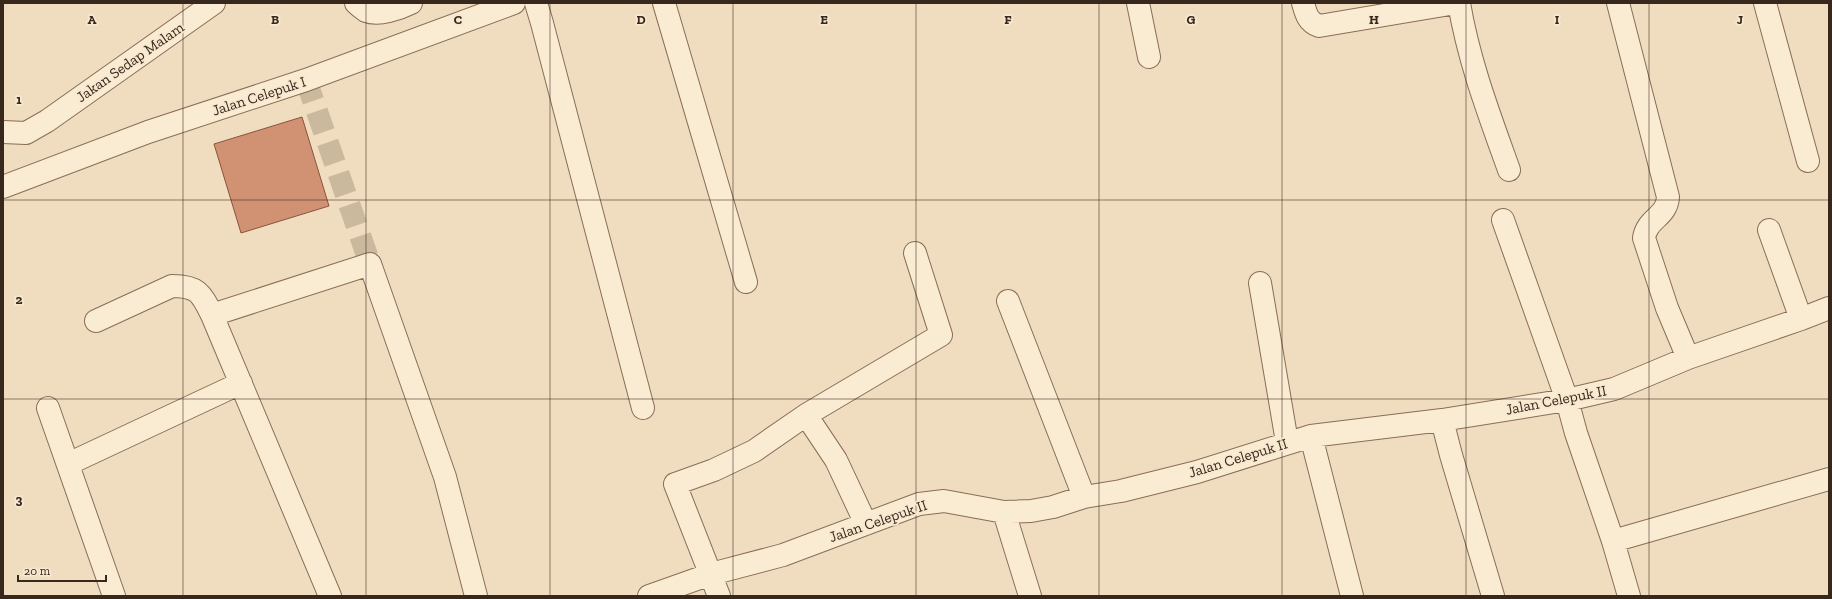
<svg xmlns="http://www.w3.org/2000/svg" width="1832" height="599" font-family="'Zilla Slab',serif">
  <rect width="100%" height="100%" fill="#f0ddbf"/>
  <path fill="#d09273" stroke="#8a543b" d="M302 117 329 206 241 233 214 144Z"/>
  <g fill="none" stroke-linecap="round" stroke-linejoin="round">
    <path stroke="#cbb99e" stroke-width="22" stroke-dasharray="22 11" stroke-linecap="butt" d="M306 80 370 264"/>
    <defs>
      <path id="minor" d="M356 3C359 6 363 9 366 11 379 16 399 9 411 3
        M536 3 542 23 643 408
        M664 3 746 282
        M1138 3 1149 57
        M1303 3C1306 14 1308 22 1319 26L1456 3
        M1459 3C1469 62 1489 114 1509 170
        M1618 3 1668 197C1667 217 1647 218 1644 238L1667 308 1688 358
        M1765 3 1808 161
        M3 132 26 133 47 121 214 3
        M3 187 148 132 306 80 514 3
        M1503 220 1567 400 1576 433 1613 541 1629 596
        M1769 230 1801 319
        M1260 283 1287 442
        M1008 301 1084 497
        M212 315 330 596
        M96 321 172 286C198 286 201 293 212 315L370 264 445 477 476 596
        M48 408 114 596
        M1442 420 1451 455 1493 596
        M1311 436 1352 596
        M68 464 241 383
        M1004 512 1030 596
        M866 524 836 460 806 415 941 335 915 253
        M1613 541 1829 479
        M649 596 711 574 783 555 919 504 944 501 1004 512 1031 511 1053 507 1084 497 1121 491 1197 472 1311 436 1442 420 1567 400 1614 389 1688 358 1801 319 1829 308
        M719 596 675 484 714 470 754 451 806 415"/>
    </defs>
    <use href="#minor" stroke="#8a6d56" stroke-width="24"/>
    <use href="#minor" stroke="#faebd3" stroke-width="22"/>
  </g>
  <path fill="none" stroke="#38271c" stroke-width="1" stroke-opacity="0.55" d="M183 3V596M366 3V596M550 3V596M733 3V596M916 3V596M1099 3V596M1282 3V596M1466 3V596M1649 3V596M3 200H1829M3 399H1829"/>
  <g text-anchor="middle" stroke-width="3.5" stroke-linejoin="round" paint-order="stroke">
    <g font-size="15" fill="#38271c" stroke="#f7e8cf">
      <text transform="translate(130 62) rotate(-35)" y="5">Jakan Sedap Malam</text>
      <text transform="translate(259 96) rotate(-18)" y="5">Jalan Celepuk I</text>
      <text transform="translate(1556 400) rotate(-11)" y="5">Jalan Celepuk II</text>
      <text transform="translate(1238 458) rotate(-17)" y="5">Jalan Celepuk II</text>
      <text transform="translate(878 521) rotate(-19)" y="5">Jalan Celepuk II</text>
    </g>
  </g>
  <g font-size="13" text-anchor="middle" font-weight="bold" fill="#38271c" stroke="#f7e8cf" stroke-width="3.5" stroke-linejoin="round" paint-order="stroke">
    <text x="92" y="24">A</text>
    <text x="275" y="24">B</text>
    <text x="458" y="24">C</text>
    <text x="641" y="24">D</text>
    <text x="824" y="24">E</text>
    <text x="1008" y="24">F</text>
    <text x="1191" y="24">G</text>
    <text x="1374" y="24">H</text>
    <text x="1557" y="24">I</text>
    <text x="1740" y="24">J</text>
    <text x="19" y="104">1</text>
    <text x="19" y="304">2</text>
    <text x="19" y="504">3</text>
  </g>
  <rect width="1832" height="599" fill="none" stroke="#38271c" stroke-width="8"/>
  <path d="M18 575v6h88v-6" fill="none" stroke="#38271c" stroke-width="2"/>
  <text x="24" y="575" font-size="12" fill="#38271c" stroke="#f7e8cf" stroke-width="3" paint-order="stroke">20 m</text>
</svg>
